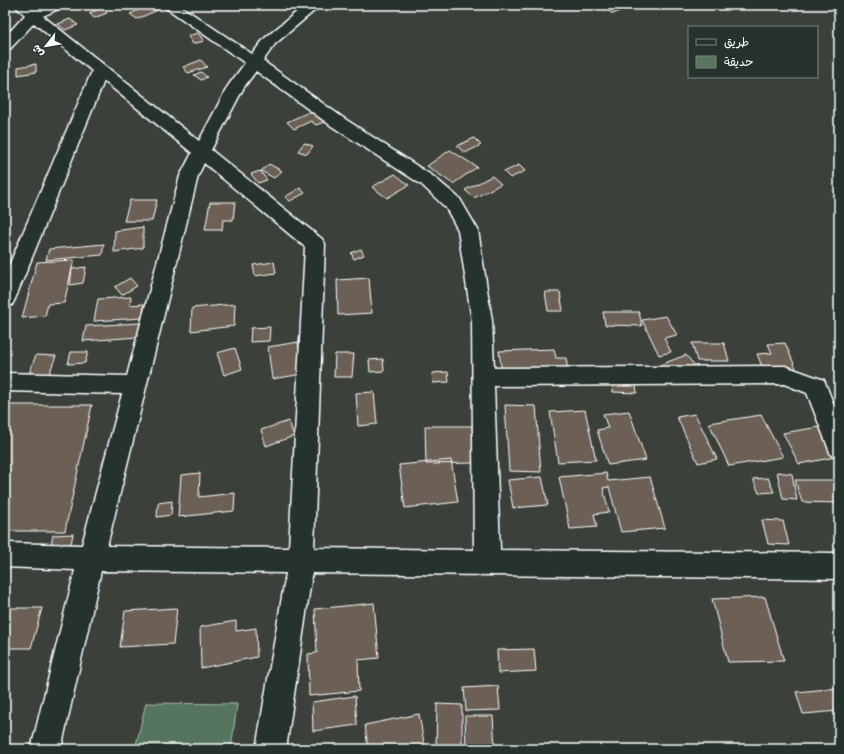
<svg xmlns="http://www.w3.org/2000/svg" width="844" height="754" font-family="Dekko,'Playpen Sans Arabic',sans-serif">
  <rect width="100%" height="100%" fill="#3b413a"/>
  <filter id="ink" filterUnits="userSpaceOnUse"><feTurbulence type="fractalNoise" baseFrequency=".025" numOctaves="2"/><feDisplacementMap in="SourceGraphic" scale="8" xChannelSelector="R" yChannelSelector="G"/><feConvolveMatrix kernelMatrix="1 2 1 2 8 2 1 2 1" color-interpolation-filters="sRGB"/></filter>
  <g filter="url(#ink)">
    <path fill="#55755e" stroke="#aabaae" d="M146 703 237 704 231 749H135Z"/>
    <path fill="#6c6157" stroke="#fff" d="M149 5H154L160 9 137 19 130 14Z
      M599 5H622L626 8 613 14Z
      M102 8 107 13 94 18 89 13Z
      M70 19 78 25 65 30 58 24Z
      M198 33 204 41 193 44 188 36Z
      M201 60 207 67 188 73 183 67Z
      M36 64V72L18 75V67Z
      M201 72 207 77 201 80 194 75Z
      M311 111 324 122 316 125 311 121 294 129 287 122Z
      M474 138 481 145 465 153 457 146Z
      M304 143 313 146 307 154 298 151Z
      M450 150 477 167 453 184 427 166Z
      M269 164 282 171 274 178 261 171Z
      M519 165 525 171 510 178 504 172Z
      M260 171 267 180 258 183 251 174Z
      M395 174 409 185 387 198 372 187Z
      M492 176 501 184 474 198 465 190Z
      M300 188 305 193 290 201 285 197Z
      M130 200H157L152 221H124Z
      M210 202H235L233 220H223L222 230H205Z
      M143 227V248L114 252 115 231Z
      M104 244 102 255 46 260 49 249Z
      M361 249 364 255 354 259 351 253Z
      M74 260 64 303 48 304 45 316 22 318 37 262Z
      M274 262 276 273 255 276 253 265Z
      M86 267 83 283 70 285 72 269Z
      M130 278 137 286 122 295 115 287Z
      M369 278 372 313 338 315 337 280Z
      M545 292H560L563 311H548Z
      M131 297 130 305 144 304 142 318 94 321 98 299Z
      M235 304 234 326 191 331 192 308Z
      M603 312H639L642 326 605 325Z
      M666 316 677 335 664 338 671 352 659 355 642 320Z
      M140 323 138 337 83 341 86 326Z
      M270 327 269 341 250 342 251 328Z
      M298 342 303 374 272 379 268 347Z
      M692 343H724L729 361H697Z
      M785 343 801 380 768 381 757 354 772 353 768 344Z
      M235 348 242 369 224 375 217 353Z
      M554 349 556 358H566L569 378 503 380 499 351Z
      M71 352H88L85 363 68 364Z
      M335 354H354L352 377H334Z
      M36 355 56 356 42 392H22Z
      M686 355 699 371 670 383 657 366Z
      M383 359 384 371 370 372 369 360Z
      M448 372 449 382 433 383 432 373Z
      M611 377 635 378 637 393 613 392Z
      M374 392 377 424 358 426 356 393Z
      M5 405H92L65 531H5Z
      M505 405 536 406 541 472 509 471Z
      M585 410 596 460 558 462 550 412Z
      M629 411 646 460 608 465 597 430 608 428 603 414Z
      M695 414 717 459 698 463 677 417Z
      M761 415 783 457 729 466 709 423Z
      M289 421 294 436 266 446 261 430Z
      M425 426H472L474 463 426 464Z
      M819 427 836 457 799 464 783 433Z
      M451 460 458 502 405 508 399 465Z
      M777 472 792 474 797 500 783 499Z
      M200 473 199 497 235 493 234 511 178 517 181 475Z
      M606 473 608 481 650 477 665 528 621 532 609 487 603 488 609 512 594 514 597 527 570 529 559 477Z
      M542 477 548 505 513 508 508 480Z
      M768 478 774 492 759 493 753 479Z
      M795 480H839V503L802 502Z
      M172 501 171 515 157 517 158 503Z
      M762 520 783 521 789 545 768 544Z
      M73 534 69 554 49 556 53 535Z
      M765 597 784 661 728 662 712 599Z
      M374 603 379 658 358 660 359 691 309 696 308 654 317 653 315 609Z
      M5 608H42L31 648H5Z
      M177 608 173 644 120 647 125 611Z
      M236 621V631L256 628 257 657 201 668 200 627Z
      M534 649 536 671 498 673 497 650Z
      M498 686 500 710 466 711 464 688Z
      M839 688V711L803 714 796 692Z
      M355 696 357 725 313 731 312 702Z
      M437 704 462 705V749H436Z
      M419 714 425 749H368L365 725Z
      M465 716H493L495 749H466Z"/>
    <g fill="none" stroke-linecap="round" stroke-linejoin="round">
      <defs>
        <path id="minor" d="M14 5H30L34 9 43 5H63L61 8 43 16 199 141 228 86 245 63 162 5H179L252 54 265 38 305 5H321L275 44 263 61 342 117 434 177 460 199 478 230 492 321 494 368 785 366 824 380 839 418V458L831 455 807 393 784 384 494 386 500 550 839 553V579L312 573 286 749H256L286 573 101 571 61 749H31L75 570 5 567V543L82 545 122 394 5 391V373L127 376 180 176 192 153 104 81 15 299 12 305 5 307V275L92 71 34 23 10 49 5 51V37L25 15ZM256 71 330 125 422 185 446 208 458 230 472 321 474 550 314 548 325 244 322 239 211 150 244 87ZM204 163 305 247 289 548 107 546 198 176Z"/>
      </defs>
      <use href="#minor" stroke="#fff" stroke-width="3"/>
      <use href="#minor" fill="#26332d" fill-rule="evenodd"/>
    </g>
  </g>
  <rect width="844" height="754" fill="none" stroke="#26332d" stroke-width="20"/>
  <rect x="10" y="10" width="824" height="734" fill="none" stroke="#fff" stroke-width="1.5" filter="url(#ink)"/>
  <rect x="688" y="26" width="130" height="52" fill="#26332d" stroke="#7d8581"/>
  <rect x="696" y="39" width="20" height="6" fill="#26332d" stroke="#7d8581"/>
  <text x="724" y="46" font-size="12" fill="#ffffff">طريق</text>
  <rect x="696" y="56" width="20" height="12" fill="#55755e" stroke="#7d8581"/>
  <text x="724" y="66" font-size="12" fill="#ffffff">حديقة</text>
  <g transform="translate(46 46) rotate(239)" stroke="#26332d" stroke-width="3" paint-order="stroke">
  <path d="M0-3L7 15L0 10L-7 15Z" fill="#ffffff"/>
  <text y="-6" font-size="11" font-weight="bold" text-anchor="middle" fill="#ffffff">ش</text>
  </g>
</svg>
